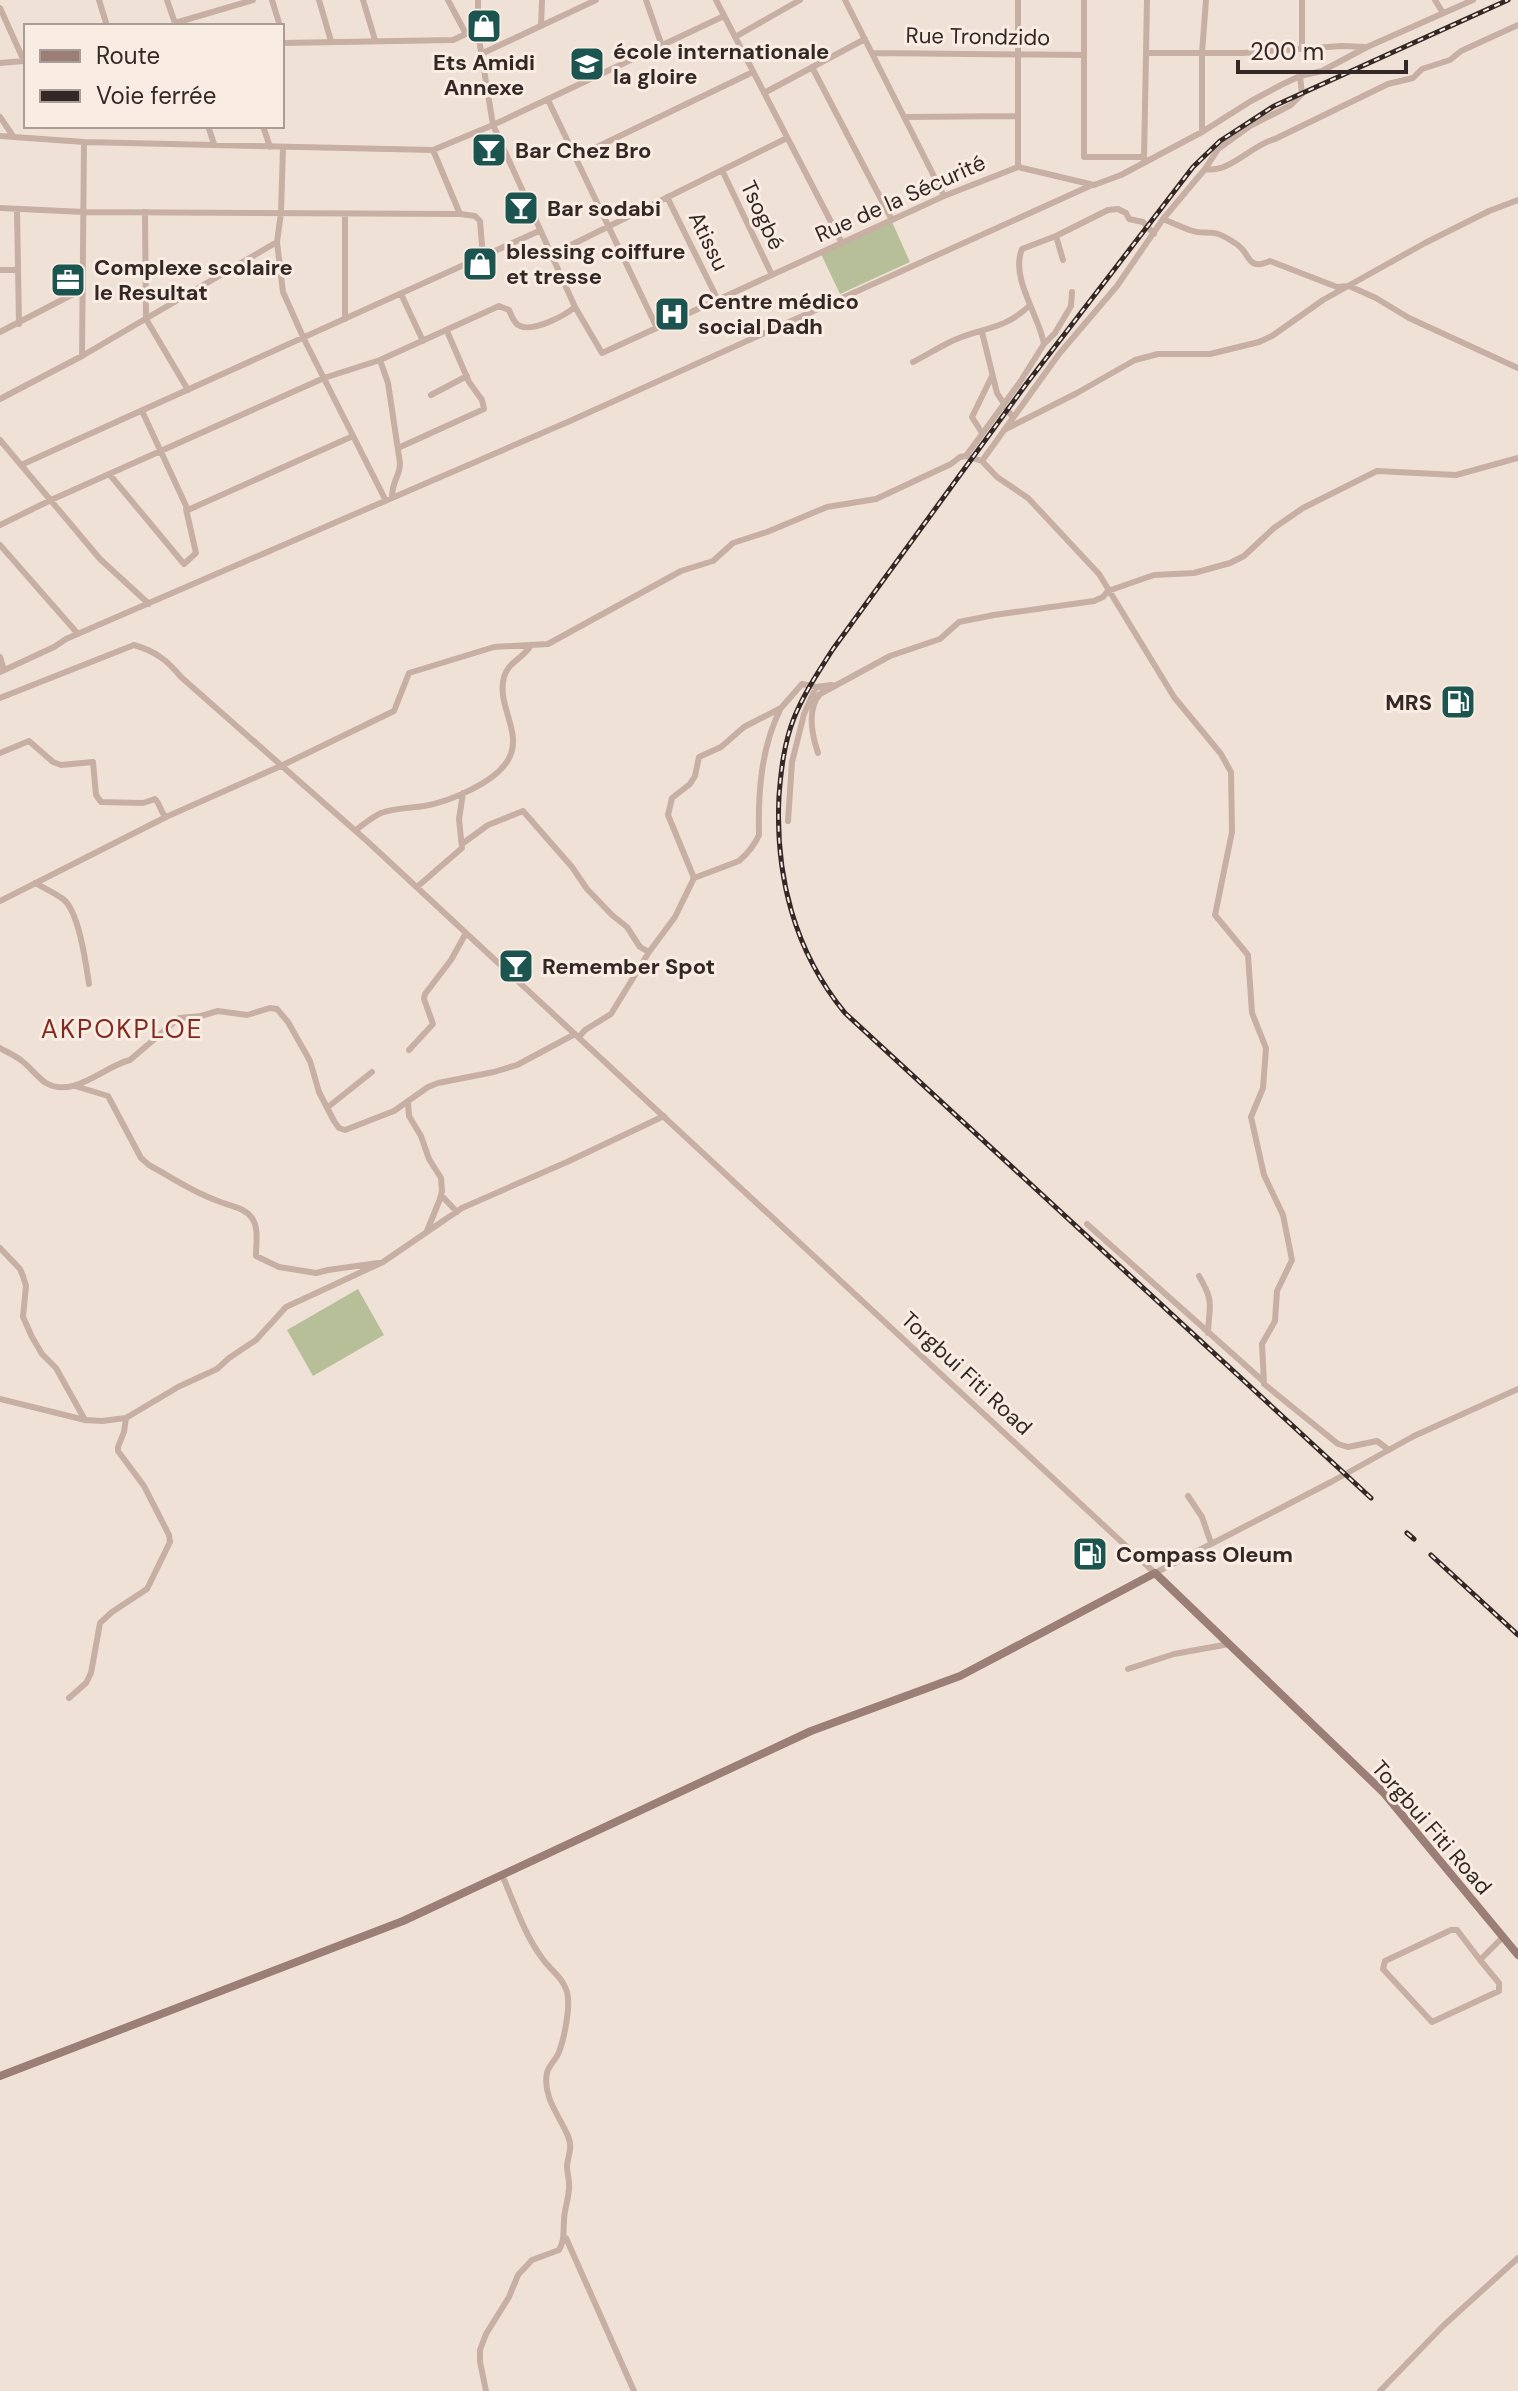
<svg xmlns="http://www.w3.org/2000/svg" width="1518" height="2391" font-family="'DM Sans',sans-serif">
  <rect width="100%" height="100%" fill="#f0e1d7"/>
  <path fill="#b7bf98" d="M892 222 910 262 840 294 821 254Z
    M358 1289 384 1335 313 1376 287 1330Z"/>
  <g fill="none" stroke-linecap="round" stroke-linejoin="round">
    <path stroke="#c8afa4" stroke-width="6" d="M99 0 107 26
      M167 0 176 26
      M272 0 280 26
      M319 0 331 41
      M363 0 375 40
      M448 0 466 34
      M478 0V33L493 125 575 307 602 353 944 196 1018 167 1094 185 1121 175 1202 132 1251 101 1281 85 1300 76 1322 71 1367 47 1473 0
      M646 0 662 46
      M716 0 842 243
      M845 0 944 196
      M1018 0V167
      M1084 0V157H1144
      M1435 0 1443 13
      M0 8 24 61
      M175 23 253 0
      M541 26 542 0
      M735 37 800 0
      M282 43 453 40 466 34 478 33
      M1302 48V0
      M872 53 1083 55
      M1146 53H1243L1342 46 1366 47
      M481 54 596 0
      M0 63 24 61
      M812 67 892 220
      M764 93 865 39
      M548 100 657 328
      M0 117 13 136
      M905 117 1018 116
      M208 126 214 144
      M263 126 270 147
      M1202 132V53L1206 0
      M0 136 84 142 433 150 493 125 724 16
      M283 147 281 213 277 242 283 292 304 339 385 499
      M433 150 460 214
      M576 157 753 72
      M1144 160 1147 0
      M1205 169C1229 174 1251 145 1275 139L1388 84 1413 78 1422 69 1450 60 1461 51 1518 25
      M722 170 772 275
      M667 197 718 300
      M0 208 84 212 460 214 475 216 480 221 483 257
      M17 209 19 324
      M145 212 146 319 188 390
      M345 214V319
      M1163 219C1173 223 1183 228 1193 231 1201 234 1211 231 1218 234 1224 236 1236 243 1240 247 1250 255 1248 271 1270 261L1337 287 1349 286 1376 298 1409 318 1518 368
      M1056 236 1063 260
      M551 255 787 138
      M0 270H18
      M401 294 423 341
      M0 332 83 289
      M982 332 997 393 1013 418
      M1044 344C1039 315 1010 278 1022 249L1056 236 1108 210 1118 209 1126 213 1129 219 1143 222 1154 234
      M82 356 84 142
      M380 360 388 383 400 463C400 477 392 480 392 497
      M913 362C925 356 936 349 948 343 978 327 1003 332 1030 305
      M431 395 467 376
      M0 399 82 356 277 242
      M142 411 188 510 353 436
      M1004 430 1077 393 1135 360 1158 354H1210L1259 342 1272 336 1323 300 1425 243 1489 211 1518 200
      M982 433 972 417 992 376
      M0 440 100 559 149 604
      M398 448 484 409 482 400 469 382 447 331
      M966 456 1020 382 1044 344 1055 333 1071 306 1072 292
      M982 461 1059 354 1117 286 1163 219 1205 169 1218 149 1250 126 1291 105 1302 94 1300 76
      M21 465 539 231
      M110 475 184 564 196 553 186 509
      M0 525 51 500 324 378 380 360 499 306 509 310C511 315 514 324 520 326 534 332 564 316 575 307
      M0 545 78 634
      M0 657 4 670
      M0 672 54 647 66 639 570 421 1092 185
      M0 698 134 645C155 651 167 660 181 677L367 841 1155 1573 1331 1482 1414 1436 1518 1389
      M0 753 29 741 53 762 61 765 93 762 96 795 101 802 143 803 155 799C160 803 160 812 166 817
      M818 753C812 735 806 710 820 694L890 656 940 639 959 622 994 615 1094 601 1103 597 1108 591 1154 575 1194 573 1230 563 1244 556 1274 528 1303 508 1377 471 1456 475 1518 458
      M788 821 792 762 804 714 816 687
      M356 830C364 824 372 817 381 813 394 808 410 808 424 806 448 802 495 783 508 760 524 733 496 706 504 677 508 662 524 658 531 645
      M462 844 488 825 523 811 572 867 587 889 612 915 627 927 640 947 649 952
      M694 878 739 861C747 854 755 844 759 835 758 793 761 748 780 710
      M35 883C44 888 55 893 63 899 79 911 86 964 89 984
      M417 887 462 848 459 819 463 793
      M0 901 166 817 283 765 394 711 409 673 494 647 548 644 681 571 713 561 733 543 767 532 827 507 876 499 951 464 960 457 966 456 982 461 997 477 1028 498 1099 574 1174 697 1221 754 1231 772 1232 832 1215 915 1248 955 1252 1013 1266 1048 1263 1088 1251 1117 1264 1175 1283 1215 1292 1260 1277 1291 1275 1321 1262 1344 1264 1384 1338 1444 1348 1447 1377 1441 1389 1450
      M579 1037 585 1030 611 1014 649 952 675 917 694 878 668 815 672 798 690 784 695 776 699 757 721 747 744 727 781 708 802 684 816 687 832 685
      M0 1048C7 1052 16 1056 22 1061 31 1068 37 1077 46 1083 74 1099 104 1066 130 1060L179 1018 201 1016 218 1011 247 1015 270 1008 277 1009 288 1022 310 1061 319 1092 334 1121 339 1128 345 1130 394 1111 428 1087 438 1083 494 1072 517 1065 575 1034
      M409 1050 433 1024 424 999 425 994 451 960 466 933
      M75 1086 108 1096 141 1158 149 1165C171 1177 194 1193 218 1201 229 1206 244 1207 252 1218 259 1228 256 1243 256 1256L279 1267 316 1273 328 1270 378 1263
      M408 1102 409 1116 421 1136 429 1159 441 1178 442 1191 440 1199 427 1231
      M328 1107 372 1072
      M441 1195 457 1212
      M1087 1224 1263 1381
      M0 1248 20 1269 23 1276 26 1286 23 1317 32 1337 42 1354 56 1368 85 1420
      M1199 1276C1215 1303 1209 1305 1208 1333
      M0 1399 85 1420 102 1421 126 1418 178 1387 217 1369 229 1358 256 1340 286 1307 383 1262 462 1208 567 1162 664 1116
      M1188 1496 1202 1517 1211 1543
      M1128 1669 1174 1654 1229 1644
      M69 1698 86 1683 91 1673 100 1623 112 1612 147 1589 170 1542 169 1535 144 1486 118 1451V1447L124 1432 126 1418
      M1480 1960 1499 1983V1991L1432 2022 1383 1969 1385 1961 1451 1930H1457L1480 1960 1503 1937
      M566 2238 634 2391
      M486 2391 480 2362V2350L486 2334 509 2297 518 2275 532 2260 559 2250C565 2239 563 2232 564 2221 564 2208 570 2197 569 2184 569 2178 567 2172 567 2166 568 2155 573 2148 568 2136 560 2117 542 2096 547 2073 548 2066 556 2060 559 2052 564 2039 571 2006 567 1992 562 1976 551 1971 542 1958 524 1934 514 1902 502 1875
      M1380 2391 1444 2325 1518 2258"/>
    <path stroke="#9b7e75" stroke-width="8" d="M0 2076 403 1921 811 1731 960 1676 1155 1573 1383 1792 1518 1955"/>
    <defs>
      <path id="rail" d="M1371 1498 845 1013C794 951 775 875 779 796 781 770 784 743 794 718 804 693 819 671 833 649L1027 383 1193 167 1220 141 1274 106 1508 0
        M1407 1533 1414 1539
        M1431 1555 1518 1635"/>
    </defs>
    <use href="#rail" stroke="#332825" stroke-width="5"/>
    <use href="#rail" stroke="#f8ece3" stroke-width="2" stroke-dasharray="6" stroke-linecap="butt"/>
  </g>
  <defs>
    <symbol id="shop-square" viewBox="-11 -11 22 22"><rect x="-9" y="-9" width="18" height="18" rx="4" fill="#1c5450" stroke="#f8ece3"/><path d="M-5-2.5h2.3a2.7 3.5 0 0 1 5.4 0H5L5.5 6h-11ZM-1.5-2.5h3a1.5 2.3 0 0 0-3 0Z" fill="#fff"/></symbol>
    <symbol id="school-square" viewBox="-11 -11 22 22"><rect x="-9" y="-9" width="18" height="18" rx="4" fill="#1c5450" stroke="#f8ece3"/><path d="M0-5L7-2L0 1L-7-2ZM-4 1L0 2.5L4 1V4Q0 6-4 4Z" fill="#fff"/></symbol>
    <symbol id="bar-square" viewBox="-11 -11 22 22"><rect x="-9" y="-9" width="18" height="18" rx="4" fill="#1c5450" stroke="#f8ece3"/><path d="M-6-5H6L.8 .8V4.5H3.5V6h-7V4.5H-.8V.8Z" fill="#fff"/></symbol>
    <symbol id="office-square" viewBox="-11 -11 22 22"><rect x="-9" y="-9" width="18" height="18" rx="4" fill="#1c5450" stroke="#f8ece3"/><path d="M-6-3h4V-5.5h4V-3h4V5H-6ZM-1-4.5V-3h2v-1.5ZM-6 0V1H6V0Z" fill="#fff"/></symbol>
    <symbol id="hospital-square" viewBox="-11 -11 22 22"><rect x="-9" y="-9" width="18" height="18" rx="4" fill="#1c5450" stroke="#f8ece3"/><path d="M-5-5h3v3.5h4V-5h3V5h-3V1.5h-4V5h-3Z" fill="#fff"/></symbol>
    <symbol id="fuel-square" viewBox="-11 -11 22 22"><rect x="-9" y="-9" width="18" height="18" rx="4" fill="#1c5450" stroke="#f8ece3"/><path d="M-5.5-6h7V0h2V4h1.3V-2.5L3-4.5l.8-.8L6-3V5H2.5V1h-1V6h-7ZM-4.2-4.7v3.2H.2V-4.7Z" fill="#fff"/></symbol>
  </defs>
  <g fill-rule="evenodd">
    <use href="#shop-square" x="464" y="6" width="40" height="40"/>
    <use href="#school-square" x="567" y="44" width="40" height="40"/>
    <use href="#bar-square" x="469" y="130" width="40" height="40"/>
    <use href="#bar-square" x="501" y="188" width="40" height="40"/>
    <use href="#shop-square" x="460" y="244" width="40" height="40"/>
    <use href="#office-square" x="48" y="260" width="40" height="40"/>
    <use href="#hospital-square" x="652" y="294" width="40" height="40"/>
    <use href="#fuel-square" x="1438" y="682" width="40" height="40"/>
    <use href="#bar-square" x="496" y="946" width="40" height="40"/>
    <use href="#fuel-square" x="1070" y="1534" width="40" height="40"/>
  </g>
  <g text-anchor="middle" stroke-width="6" stroke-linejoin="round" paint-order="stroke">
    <g font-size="22" fill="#332825" stroke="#f8ece3">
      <text transform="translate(978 36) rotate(1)" y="8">Rue Trondzido</text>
      <text transform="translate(900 198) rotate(-24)" y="8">Rue de la Sécurité</text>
      <text transform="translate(763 215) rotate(65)" y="8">Tsogbé</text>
      <text transform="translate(709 241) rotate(64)" y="8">Atissu</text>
      <text transform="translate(967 1373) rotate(43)" y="8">Torgbui Fiti Road</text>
      <text transform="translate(1432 1827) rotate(49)" y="8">Torgbui Fiti Road</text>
    </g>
    <g font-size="22" font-weight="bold" fill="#332825" stroke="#f8ece3" text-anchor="start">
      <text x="613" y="59">école internationale<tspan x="613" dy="25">la gloire</tspan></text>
      <text x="484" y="70" text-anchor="middle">Ets Amidi<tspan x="484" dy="25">Annexe</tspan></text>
      <text x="515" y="158">Bar Chez Bro</text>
      <text x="547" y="216">Bar sodabi</text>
      <text x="506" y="259">blessing coiffure<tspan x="506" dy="25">et tresse</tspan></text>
      <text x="94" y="275">Complexe scolaire<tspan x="94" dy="25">le Resultat</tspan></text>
      <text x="698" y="309">Centre médico<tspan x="698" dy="25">social Dadh</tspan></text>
      <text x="1432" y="710" text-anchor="end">MRS</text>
      <text x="542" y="974">Remember Spot</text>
      <text x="1116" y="1562">Compass Oleum</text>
    </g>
    <g font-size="26" letter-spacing="2" fill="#812a1f" stroke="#f8ece3">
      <text x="122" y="1038">AKPOKPLOE</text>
    </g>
  </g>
  <rect x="24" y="24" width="260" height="104" fill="#f8ece3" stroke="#a99e97" stroke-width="2"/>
  <rect x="40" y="50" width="40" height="12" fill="#9b7e75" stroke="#a99e97" stroke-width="2"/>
  <text x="96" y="64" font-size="24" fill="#332825">Route</text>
  <rect x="40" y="90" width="40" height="12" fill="#332825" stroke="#a99e97" stroke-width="2"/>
  <text x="96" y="104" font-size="24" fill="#332825">Voie ferrée</text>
  <path d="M1238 60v12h168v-12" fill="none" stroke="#332825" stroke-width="4"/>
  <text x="1250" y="60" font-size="24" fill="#332825" stroke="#f8ece3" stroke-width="6" paint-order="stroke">200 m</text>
</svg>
